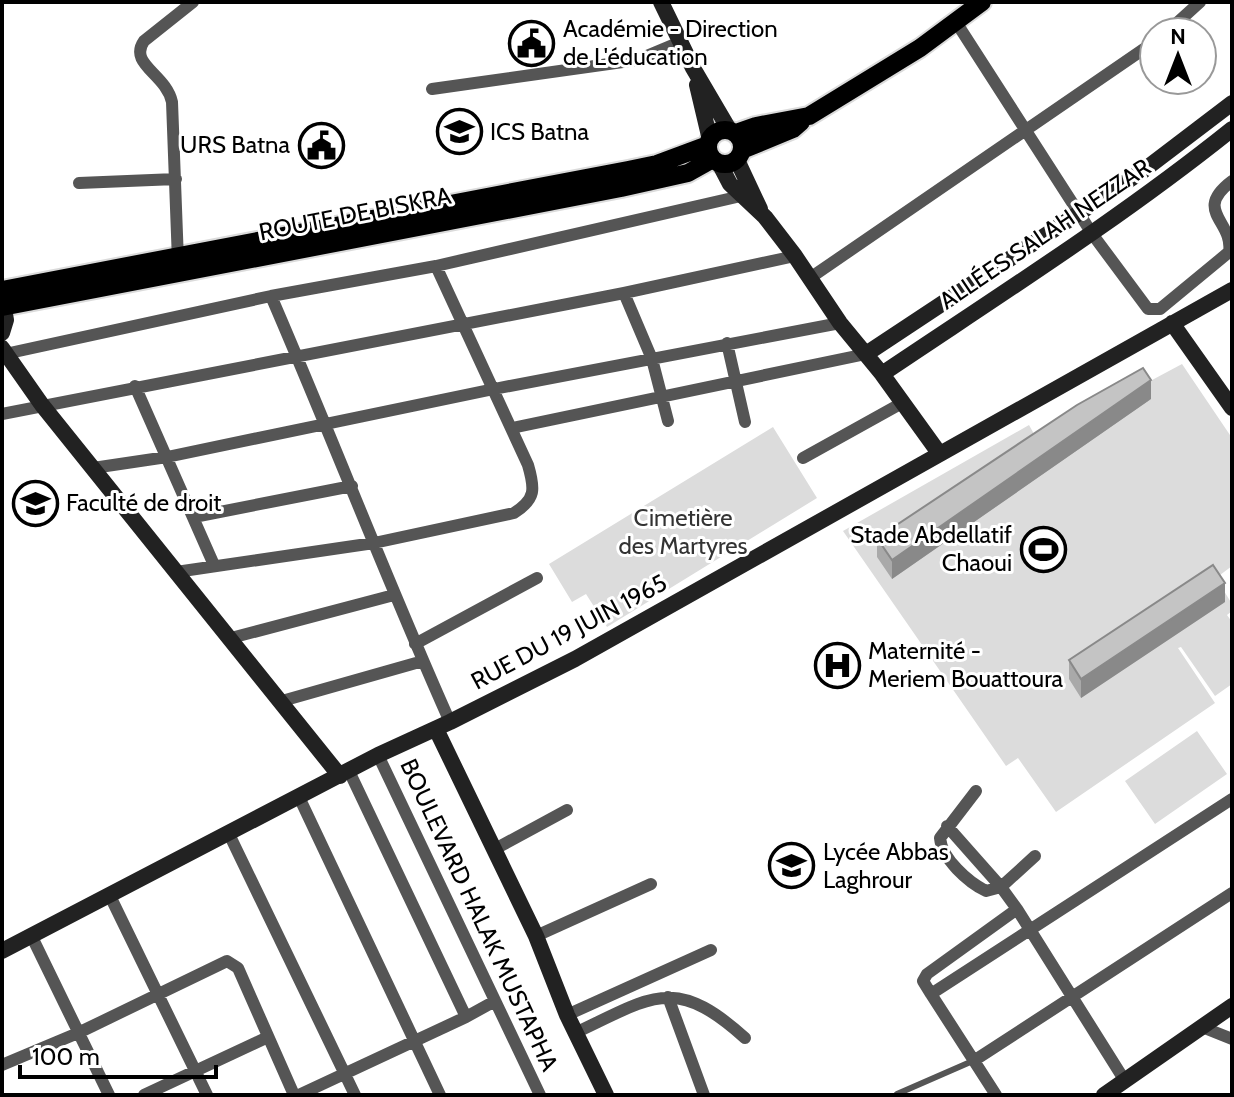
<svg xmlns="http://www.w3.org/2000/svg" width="1234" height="1097" font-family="Cabin,sans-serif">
  <rect width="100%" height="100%" fill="#fff"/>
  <path fill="#dcdcdc" d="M1182 364 1232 438V566L1216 578 1232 604V611L1227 615 1232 622V684L1215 696 1181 647 1178 648 1215 703 1056 812 1018 758 1006 766 843 531 1029 425 1038 441Z
    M773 427 817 498 607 627 586 594 572 602 549 564Z
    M1197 731 1227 774 1155 824 1125 781Z"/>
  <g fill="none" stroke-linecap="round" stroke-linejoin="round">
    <defs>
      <path id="primary" d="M708 147a17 17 0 1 1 34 0a17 17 0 1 1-34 0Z
        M736 133 756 126 809 116 920 48 982 2
        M742 150 793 129 801 122
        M2 290 628 170 657 164 708 145
        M2 307 621 188 688 173 713 159"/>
    </defs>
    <use href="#primary" stroke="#dbdbdb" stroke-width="22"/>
    <path stroke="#555" stroke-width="6" d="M897 1094 975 1060"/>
    <path stroke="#555" stroke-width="12" d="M956 22 1093 235 1148 309H1160L1229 252C1234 221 1192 211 1232 181
      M1167 32 1200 2
      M432 89 637 60 680 42
      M79 183 176 179
      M178 261 172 102C166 74 128 64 144 41L193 2
      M810 278 1154 42
      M624 293 652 359 668 421
      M271 296C332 437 387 581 450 722
      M727 343 745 422
      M5 354 271 296 436 266 741 196
      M135 386 214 565
      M2 414 624 293 795 256
      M512 428 866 354
      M803 458 902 403
      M93 468 167 457 494 389 840 323
      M194 517 352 486
      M176 572 374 543 514 513C536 499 535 489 528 465L436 266
      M231 638 394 595
      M415 644 537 578
      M282 701 423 661
      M378 755 540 1095
      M349 771 466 1017
      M976 791 940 838C942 859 968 882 986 891L1001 887 1035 856
      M299 797 440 1095
      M947 826 1001 887 1017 909 1125 1081
      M229 834 355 1095
      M495 849 567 810
      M110 896 207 1095
      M31 935 109 1095
      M536 936 651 884
      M931 994 923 981 927 974 1017 909
      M668 997 704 1095
      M567 1015 711 950
      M1202 1027 1232 1039
      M575 1033C652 997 674 974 745 1038
      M975 1060 1232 893
      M2 1065 78 1033 227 961 238 968 294 1095
      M144 1095 268 1037
      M299 1095 466 1017 495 1001
      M996 1095 931 994 1232 799"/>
    <path stroke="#222" stroke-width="16" d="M661 2 693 68 730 131
      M697 85 710 140
      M737 160 760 209
      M719 163 730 184 765 217 795 256 840 323 882 374 939 453
      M2 298 6 320 2 333
      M1172 323 1232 408
      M2 348 42 405 340 776
      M866 354 1144 170 1232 103
      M882 374C1001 294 1121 218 1232 129
      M436 729 536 936 567 1015 606 1095
      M2 951 378 755 450 722 575 659 1232 290
      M1104 1095 1232 1006"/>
    <use href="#primary" stroke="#000" stroke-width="18"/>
  </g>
  <path fill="#a9a9a9" d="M1151 399 892 579 877 557V538Z
    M1225 602 1081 698 1069 679V660Z"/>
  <path fill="#898989" d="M1151 380V399L892 579V560Z
    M1225 583V602L1081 698V679Z"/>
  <path fill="#c4c4c4" stroke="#898989" stroke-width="2" d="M1143 368 1151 380 892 560 877 538 1077 405Z
    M1213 565 1225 583 1081 679 1069 660Z"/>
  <defs>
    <symbol id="civic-ring" viewBox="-11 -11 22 22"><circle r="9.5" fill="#fff" stroke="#000" stroke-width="1.5"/><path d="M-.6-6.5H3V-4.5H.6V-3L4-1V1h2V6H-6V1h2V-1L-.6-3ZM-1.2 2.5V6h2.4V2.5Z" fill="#000"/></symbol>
    <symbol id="university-ring" viewBox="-11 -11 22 22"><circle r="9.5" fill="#fff" stroke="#000" stroke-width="1.5"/><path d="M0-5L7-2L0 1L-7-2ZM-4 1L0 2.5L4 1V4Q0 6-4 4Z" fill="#000"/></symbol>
    <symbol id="stadium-ring" viewBox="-11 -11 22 22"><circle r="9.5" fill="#fff" stroke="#000" stroke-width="1.5"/><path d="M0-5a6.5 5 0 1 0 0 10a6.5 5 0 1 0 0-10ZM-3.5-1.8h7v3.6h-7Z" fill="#000"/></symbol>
    <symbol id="hospital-ring" viewBox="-11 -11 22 22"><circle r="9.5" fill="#fff" stroke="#000" stroke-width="1.5"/><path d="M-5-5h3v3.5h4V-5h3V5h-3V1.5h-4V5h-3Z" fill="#000"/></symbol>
    <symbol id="school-ring" viewBox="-11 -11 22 22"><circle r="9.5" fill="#fff" stroke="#000" stroke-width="1.5"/><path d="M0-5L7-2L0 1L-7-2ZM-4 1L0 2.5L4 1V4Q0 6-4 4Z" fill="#000"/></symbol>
  </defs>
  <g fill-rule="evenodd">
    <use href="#civic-ring" x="506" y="18" width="51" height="51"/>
    <use href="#university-ring" x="434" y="106" width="51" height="51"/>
    <use href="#civic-ring" x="296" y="120" width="51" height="51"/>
    <use href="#university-ring" x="10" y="478" width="51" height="51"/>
    <use href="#stadium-ring" x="1018" y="524" width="51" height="51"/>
    <use href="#hospital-ring" x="812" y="640" width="51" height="51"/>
    <use href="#school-ring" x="766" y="840" width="51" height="51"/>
  </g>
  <g text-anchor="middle" stroke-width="6" stroke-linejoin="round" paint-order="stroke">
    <g font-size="24" fill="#000" stroke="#fff" text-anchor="start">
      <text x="563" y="37">Académie - Direction<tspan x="563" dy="28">de L'éducation</tspan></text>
      <text x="490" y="140">ICS Batna</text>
      <text x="290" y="153" text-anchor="end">URS Batna</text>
      <text x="66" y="511">Faculté de droit</text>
      <text x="1012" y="543" text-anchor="end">Stade Abdellatif<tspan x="1012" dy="28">Chaoui</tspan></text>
      <text x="868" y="659">Maternité -<tspan x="868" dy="28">Meriem Bouattoura</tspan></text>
      <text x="823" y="860">Lycée Abbas<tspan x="823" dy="28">Laghrour</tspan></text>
    </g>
    <g font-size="24" fill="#000" stroke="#fff">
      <text transform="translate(355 214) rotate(-11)" y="8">ROUTE DE BISKRA</text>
      <text transform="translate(1045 234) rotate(-34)" y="8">ALLÉES SALAH NEZZAR</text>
      <text transform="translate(569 632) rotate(-28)" y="8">RUE DU 19 JUIN 1965</text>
      <text transform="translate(479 915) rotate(65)" y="8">BOULEVARD HALAK MUSTAPHA</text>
    </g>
    <g font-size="24" fill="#333" stroke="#fff">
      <text x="683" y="526">Cimetière<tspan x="683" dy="28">des Martyres</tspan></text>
    </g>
  </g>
  <rect width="1234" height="1097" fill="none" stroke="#000000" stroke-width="8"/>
  <g transform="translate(1178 56)"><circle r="38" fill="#ffffff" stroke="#999999" stroke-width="2"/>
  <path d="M0-6L14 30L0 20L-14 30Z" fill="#000000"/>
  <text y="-12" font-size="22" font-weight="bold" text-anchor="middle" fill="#000000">N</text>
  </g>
  <path d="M20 1065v12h196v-12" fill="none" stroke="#000000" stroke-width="4"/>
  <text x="32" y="1065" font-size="24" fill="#000000" stroke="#ffffff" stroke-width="6" paint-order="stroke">100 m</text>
</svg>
